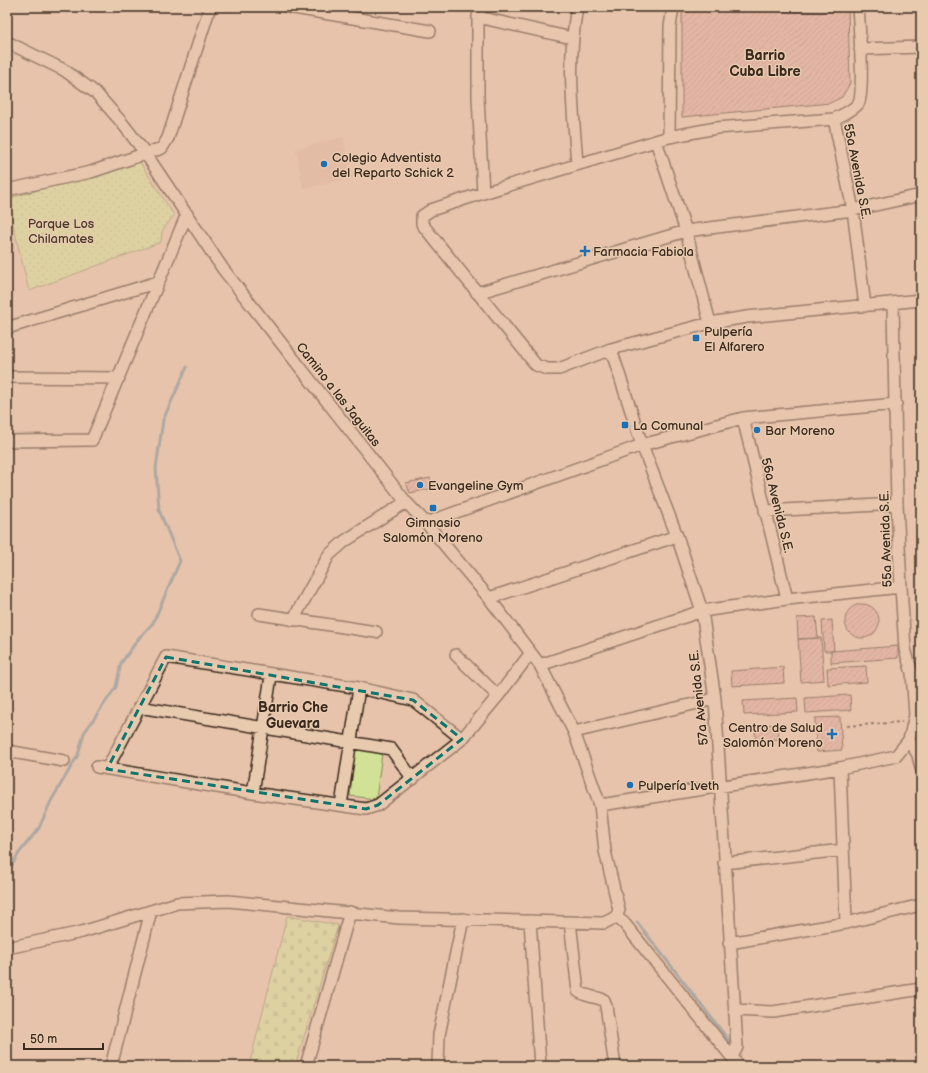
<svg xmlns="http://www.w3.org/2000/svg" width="928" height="1073" font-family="'Balsamiq Sans',sans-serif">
  <defs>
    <pattern id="industrial-grid" width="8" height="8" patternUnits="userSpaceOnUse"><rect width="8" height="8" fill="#ddb4a1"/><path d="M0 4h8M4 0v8" fill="none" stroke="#b49383"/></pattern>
    <pattern id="cemetery-stones" width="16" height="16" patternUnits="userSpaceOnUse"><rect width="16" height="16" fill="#d1e296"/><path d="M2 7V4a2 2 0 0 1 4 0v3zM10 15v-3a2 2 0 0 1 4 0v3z" fill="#b4c281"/></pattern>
    <pattern id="park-dots" width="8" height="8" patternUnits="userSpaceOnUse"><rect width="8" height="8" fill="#d1e296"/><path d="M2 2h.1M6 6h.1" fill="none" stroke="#b4c281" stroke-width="1.8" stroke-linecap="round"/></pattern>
    <pattern id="building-hatch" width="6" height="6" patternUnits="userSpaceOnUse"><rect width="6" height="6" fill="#dea49a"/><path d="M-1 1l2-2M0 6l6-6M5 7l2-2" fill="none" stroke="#b5867d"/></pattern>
  </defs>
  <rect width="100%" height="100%" fill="#e7c3ab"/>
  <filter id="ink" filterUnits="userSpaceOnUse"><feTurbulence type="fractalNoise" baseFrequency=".025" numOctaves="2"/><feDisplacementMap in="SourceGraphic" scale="8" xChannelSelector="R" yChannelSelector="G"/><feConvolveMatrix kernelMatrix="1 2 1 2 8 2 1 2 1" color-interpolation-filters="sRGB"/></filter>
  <g filter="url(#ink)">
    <path fill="#ddb4a1" d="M343 137 352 178 303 189 296 149Z"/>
    <path fill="url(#industrial-grid)" d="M681 7H793V9L681 11Z"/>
    <path fill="#d1e296" stroke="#86865a" d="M355 749 382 753 376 799 350 796Z"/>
    <path fill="url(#cemetery-stones)" stroke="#86865a" d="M287 916 338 925 295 1066H249Z"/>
    <path fill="url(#park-dots)" stroke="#86865a" d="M139 161 174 215 162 231 161 242 29 291 7 199Z"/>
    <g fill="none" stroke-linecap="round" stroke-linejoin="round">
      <path stroke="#688897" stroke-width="3" d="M7 873 19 853 39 828 51 801 78 755 84 733 116 687 121 663 139 638 153 623 180 561 159 510 156 468 163 420 187 367
        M637 922 731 1043"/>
    </g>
    <path fill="url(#building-hatch)" stroke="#3b2a1e" d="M848 9 850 83 842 97 830 103 682 117V11L725 10 821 12Z
      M430 478 434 488 410 493 406 483Z
      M845 621a17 17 0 1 1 34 0a17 17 0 1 1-34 0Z
      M816 617 818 638 798 639 797 618Z
      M832 620 834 651H824L822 621Z
      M821 638 824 680 801 682 798 639Z
      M898 646V658L831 663V651Z
      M866 666 867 682 828 685 827 668Z
      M783 667 784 683 732 686 731 671Z
      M850 695 851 710 806 713 805 698Z
      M797 698 798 712 744 715 743 701Z
      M840 717 842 750 817 752 815 718Z
      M778 724 779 739 756 741 755 726Z"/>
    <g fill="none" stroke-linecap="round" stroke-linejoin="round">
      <defs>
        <path id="minor" d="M288 7 430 31
          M480 7 478 17V97L483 193
          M858 7C859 23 865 94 858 104 852 111 842 115 834 119L716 128 669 137 483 193 431 210 422 216V224L536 365 547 369H559L611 349 710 323 747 317 921 300
          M478 17 572 38
          M7 42 64 70 96 93 123 124 146 154 223 269 406 502 426 523 489 598 540 665 574 732 600 805 605 851 619 910 616 917 604 923 399 918 228 901 177 903 82 932 7 948
          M860 49 921 47
          M834 119 853 210 865 306
          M669 137 670 27 673 7
          M656 141 686 231 710 323
          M577 164C573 108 567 63 577 7
          M7 190 91 172 162 148 168 138 210 7
          M477 293 686 231 853 210 921 195
          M893 304 897 504 901 587 905 649 912 673 915 715 909 740 918 755 921 768
          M7 328 158 282
          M611 349 642 445 677 536 702 611 715 699 737 1047 732 1057
          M7 377 119 378
          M743 418 787 599
          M7 441 92 440 187 214
          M765 511 897 504
          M426 523 642 445 743 418 896 404
          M489 598 677 536
          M259 614 376 632
          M293 620 329 555 345 541 406 502
          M456 655 498 696
          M540 665 702 611 787 599 901 587
          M139 707 391 749 413 779
          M574 732 715 699
          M7 751 64 761
          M97 767 253 793 366 809 378 805 462 739 498 696 530 654
          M840 768 846 923
          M107 769 166 657 359 688 413 700 462 739
          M253 793 271 676
          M341 805 359 688
          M600 805 840 768 896 756 909 740
          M724 863 843 850
          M616 917 624 923 739 1066
          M530 921 540 1066
          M570 922 578 991C585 997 595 996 604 1000L606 1006 615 1066
          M729 943 846 923 921 905
          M735 1010 773 1012 921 989
          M111 1066 151 911
          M306 1066 350 912
          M438 1066 439 1035 463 919"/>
      </defs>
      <use href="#minor" stroke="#3b2a1e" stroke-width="14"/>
      <path stroke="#3b2a1e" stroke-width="2" stroke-dasharray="3 3" stroke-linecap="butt" d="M847 726 902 722"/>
      <use href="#minor" stroke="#e8caaf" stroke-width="11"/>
    </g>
  </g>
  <path d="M0 0H928V1073H0ZM166 657 413 700 462 739 378 805 366 809 107 769Z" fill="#e7c3ab" fill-opacity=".55" fill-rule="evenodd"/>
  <path fill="none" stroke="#0f766e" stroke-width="3" stroke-dasharray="8 5" stroke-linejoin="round" d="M166 657 413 700 462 739 378 805 366 809 107 769Z"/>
  <g fill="#1f6fb2" stroke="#e8caaf" stroke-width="1.5">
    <circle cx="324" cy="164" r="4"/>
    <path d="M583 245h4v4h4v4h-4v4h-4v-4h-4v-4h4z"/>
    <rect x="692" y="334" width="8" height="8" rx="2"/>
    <rect x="621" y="421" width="8" height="8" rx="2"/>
    <circle cx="757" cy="430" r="4"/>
    <circle cx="420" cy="485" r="4"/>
    <rect x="429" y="504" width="8" height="8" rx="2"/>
    <path d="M830 728h4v4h4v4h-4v4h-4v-4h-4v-4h4z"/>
    <circle cx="630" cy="785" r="4"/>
  </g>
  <g text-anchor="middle" stroke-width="3" stroke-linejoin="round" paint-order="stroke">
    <g font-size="13" fill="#3b2a1e" stroke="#e8caaf" text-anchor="start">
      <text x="332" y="162">Colegio Adventista<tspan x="332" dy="15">del Reparto Schick 2</tspan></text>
      <text x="593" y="256">Farmacia Fabiola</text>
      <text x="704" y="336">Pulpería<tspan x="704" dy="15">El Alfarero</tspan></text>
      <text x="633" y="430">La Comunal</text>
      <text x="765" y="435">Bar Moreno</text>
      <text x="428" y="490">Evangeline Gym</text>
      <text x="433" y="527" text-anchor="middle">Gimnasio<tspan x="433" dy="15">Salomón Moreno</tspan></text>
      <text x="823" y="732" text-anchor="end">Centro de Salud<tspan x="823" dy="15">Salomón Moreno</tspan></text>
      <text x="638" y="790">Pulpería Iveth</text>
    </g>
    <g font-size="13" fill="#3b2a1e" stroke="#e8caaf">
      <text transform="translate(858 171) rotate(79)" y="5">55a Avenida S.E.</text>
      <text transform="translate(339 394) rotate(52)" y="5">Camino a las Jaguitas</text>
      <text transform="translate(778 505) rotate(76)" y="5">56a Avenida S.E.</text>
      <text transform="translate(885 539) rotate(-92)" y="5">55a Avenida S.E.</text>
      <text transform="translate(698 698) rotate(-96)" y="5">57a Avenida S.E.</text>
    </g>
    <g font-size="13" fill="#4a3c2a" stroke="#e8caaf">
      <text x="61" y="228">Parque Los<tspan x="61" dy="15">Chilamates</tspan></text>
    </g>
    <g font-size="14" font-weight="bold" fill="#3b2a1e" stroke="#e8caaf">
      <text x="765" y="60">Barrio<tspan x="765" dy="16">Cuba Libre</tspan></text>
      <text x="293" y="712">Barrio Che<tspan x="293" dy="16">Guevara</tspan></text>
    </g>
  </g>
  <rect width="928" height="1073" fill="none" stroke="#e8caaf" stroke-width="24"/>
  <rect x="12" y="12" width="904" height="1049" fill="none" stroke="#3b2a1e" stroke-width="1.5" filter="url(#ink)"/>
  <path d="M24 1043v6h79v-6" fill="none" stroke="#3b2a1e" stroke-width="2"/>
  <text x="30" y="1043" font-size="12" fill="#3b2a1e" stroke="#e8caaf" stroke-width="3" paint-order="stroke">50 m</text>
</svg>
